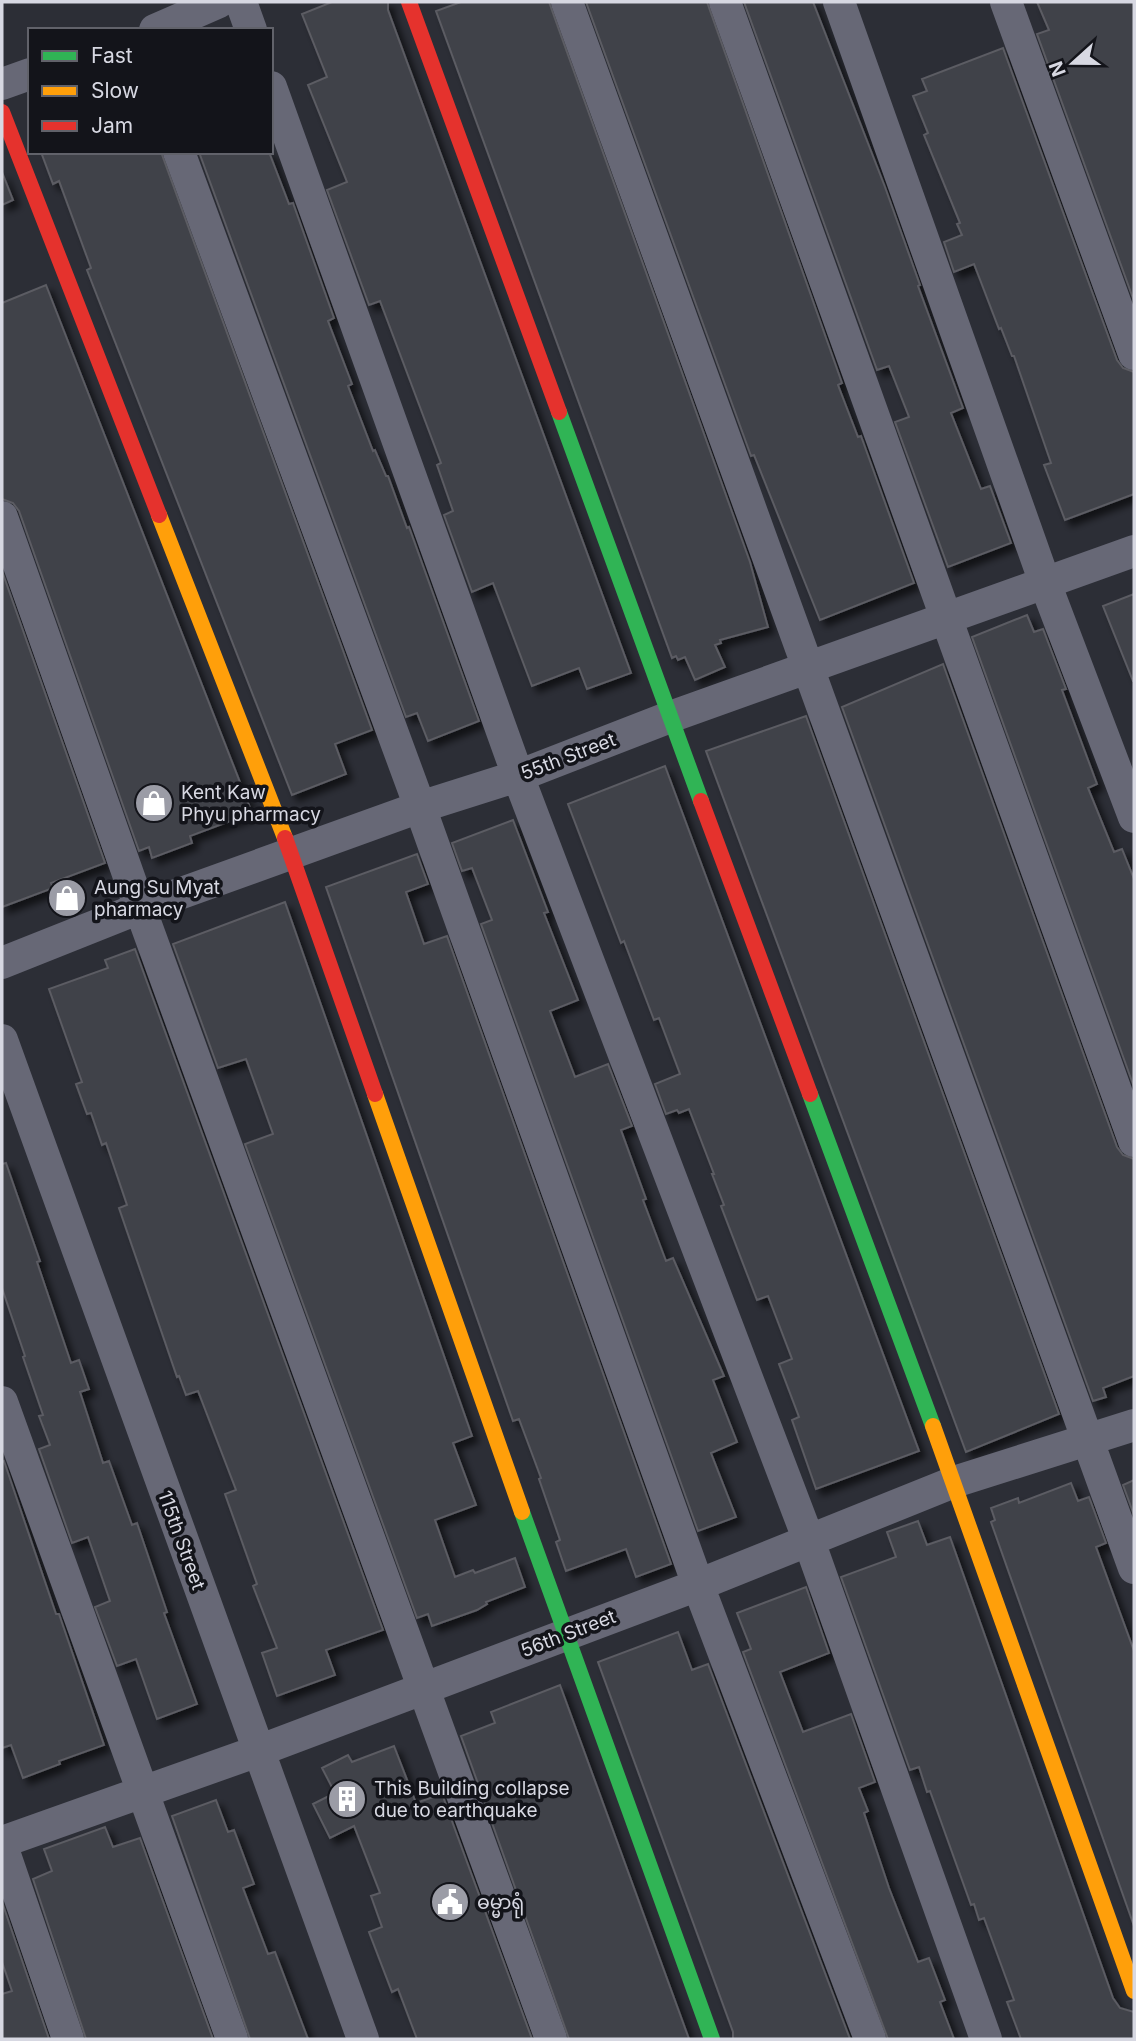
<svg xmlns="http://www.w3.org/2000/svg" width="1136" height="2041" font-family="Inter,'Noto Sans Myanmar',sans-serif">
  <defs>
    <filter id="shadow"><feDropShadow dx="6" dy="6" stdDeviation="3.5" flood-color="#0009"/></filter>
  </defs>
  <rect width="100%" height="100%" fill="#2c2e36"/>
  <path fill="#414248" stroke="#5b5c63" stroke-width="2" filter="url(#shadow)" d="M332 2H388V10L631 673 587 689 579 668 532 686 493 583 472 592 444 515 453 511 437 465 441 463 380 301 369 305 327 190 347 182 308 85 327 77 302 14Z
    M461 2H549L750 562 768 627 720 640 721 643 715 645 725 667 695 680 685 657 678 660 676 656 672 658 436 11Z
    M586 2H707L842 383 838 385 858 437 861 436 914 583 820 620 754 455 751 456Z
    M744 2H813L885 187 920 285 918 286 963 408 951 413 981 489 990 486 1011 543 948 567 895 422 909 417 889 366 877 370Z
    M1037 2H1134V301L1037 34 1049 30Z
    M1003 48 1117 360 1123 368 1134 372V494L1065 520 1044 465 1051 463 1014 356H1012L1001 328 999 329 974 264 954 272 944 242 962 235 957 224 960 223 924 135 928 133 913 96 927 91 922 79Z
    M41 152H161L372 730 335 744 346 774 292 795 87 270 91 268 59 181 53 184Z
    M199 152H269L289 204 293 203 334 318 328 321 352 384 348 386 373 451 375 450 386 476H388L407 528 409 527 479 721 428 741 417 713 406 717Z
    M2 172 13 200 2 205Z
    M46 285 252 813 190 836 192 843 152 858 149 847 139 851 19 511 13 503 2 499V303Z
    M2 571 105 863 51 883 53 888 2 907Z
    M1134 594V681H1133L1103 606Z
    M1027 615 1034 632 1043 629 1066 689 1062 690 1097 784 1088 788 1114 852 1122 849 1134 879V1087L972 637Z
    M943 664 1117 1147 1123 1155 1134 1159V1376L1103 1388 1106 1397 1093 1401 842 707Z
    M806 716 1059 1414 966 1452 706 751Z
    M665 766 919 1451 816 1489 792 1420 799 1417 779 1364 792 1359 768 1296 757 1300 721 1206 724 1205 712 1174H714L689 1109 679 1113 677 1110 666 1114 655 1084 680 1074 659 1018 654 1020 624 941 621 943 568 804Z
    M513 820 548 912 544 913 578 1000 550 1011 575 1077 608 1064 632 1126 621 1130 646 1199 643 1200 666 1261 673 1258 724 1376 713 1380 737 1442 711 1453 736 1517 698 1531 481 924 492 920 472 868 462 871 452 843Z
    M417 854 428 884 406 892 424 944 447 936 671 1564 636 1577 626 1549 566 1571 556 1542 560 1540 539 1479 541 1478 519 1419 513 1421 326 887Z
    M285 902 472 1436 453 1443 476 1505 435 1520 455 1577 473 1570 475 1573 515 1558 525 1587 486 1602 487 1604 477 1610 432 1626 428 1614 417 1618 245 1144 273 1134 246 1059 218 1068 173 944Z
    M135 949 383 1630 326 1650 335 1675 277 1696 262 1653 277 1648 253 1586 257 1584 225 1494 236 1490 198 1391 186 1395 179 1376 177 1377 119 1208 127 1205 106 1143 102 1145 91 1113 87 1114 76 1084 82 1082 49 989 108 968 105 960Z
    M6 1163 40 1261 37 1262 71 1363 79 1360 89 1389 80 1392 103 1463 109 1461 132 1525 137 1523 167 1612 164 1613 197 1704 157 1719 136 1659 117 1666 95 1607 110 1601 88 1537 72 1543 39 1449 50 1445 39 1416 43 1415 23 1357 25 1356 2 1288V1164Z
    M4 1461 56 1614H59L104 1745 59 1761 60 1764 23 1778 11 1745 2 1748V1462Z
    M1134 1480V1515L1123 1485Z
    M1071 1483 1078 1501 1089 1497 1106 1543 1096 1547 1134 1651V1926L991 1522 995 1520 991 1508 1018 1498 1019 1503Z
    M918 1521 927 1545 950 1537 1113 1998 1120 2008 1134 2012V2039H1021L1007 2002 1014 2000 984 1918 979 1920 974 1904 971 1905 930 1791 927 1792 919 1767 910 1770 841 1577 896 1557 887 1532Z
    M806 1587 829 1653 780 1672 803 1732 851 1714 875 1782 859 1788 868 1811 864 1813 889 1888 918 1962 929 1958 945 2000 940 2002 954 2039H888L743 1652 751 1649 737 1613Z
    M678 1632 692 1670 708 1664 850 2039H733V2032L598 1662Z
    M560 1685 689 2039H569L461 1736 495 1723 491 1712Z
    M394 1746 416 1803 442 1794 532 2039H417L398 1989 392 1992 369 1932 382 1927 371 1896 380 1893 354 1826 330 1838 313 1804 335 1793 322 1768 348 1755 352 1762Z
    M216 1800 228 1832 234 1830 254 1884 243 1888 268 1954 275 1952 308 2039H250L172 1816Z
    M105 1827 113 1847 140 1838 213 2039H86L33 1879 52 1871 44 1849Z
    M2 1902 49 2039H2V1994L12 1991 2 1962Z"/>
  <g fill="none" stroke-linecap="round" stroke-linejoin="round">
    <path stroke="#676876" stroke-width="32" d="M241 2 251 30
      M567 2 1134 1568
      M725 2 1134 1141
      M839 2 1045 583 1134 817
      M1006 2 1134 354
      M155 30 219 2
      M2 84 30 74
      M271 87 518 776 809 1541 986 2039
      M179 152 420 807 698 1585 870 2039
      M2 517 140 908 551 2039
      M2 963 140 908 420 807 518 776 670 717 1134 551
      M2 1040 363 2039
      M2 1402 232 2039
      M2 1842 258 1751 425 1688 698 1585 954 1482 1134 1425
      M2 1846 68 2039"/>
    <path stroke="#30b455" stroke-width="16" d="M559 412 701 801
      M810 1094 933 1426
      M522 1512 712 2039"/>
    <path stroke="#ff9f0a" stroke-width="16" d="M159 515 285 838
      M375 1094 522 1512
      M933 1426 1134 1991"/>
    <path stroke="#e5322d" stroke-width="16" d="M409 2 559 412
      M2 112 159 515
      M701 801 810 1094
      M285 838 375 1094"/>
  </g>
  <defs>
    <symbol id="shop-disc" viewBox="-11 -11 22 22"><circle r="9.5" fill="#9b9ca6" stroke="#13141a"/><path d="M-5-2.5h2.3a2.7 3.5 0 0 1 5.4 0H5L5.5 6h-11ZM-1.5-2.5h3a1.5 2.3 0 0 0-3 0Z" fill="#fff"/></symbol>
    <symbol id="building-disc" viewBox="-11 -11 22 22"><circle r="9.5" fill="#9b9ca6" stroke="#13141a"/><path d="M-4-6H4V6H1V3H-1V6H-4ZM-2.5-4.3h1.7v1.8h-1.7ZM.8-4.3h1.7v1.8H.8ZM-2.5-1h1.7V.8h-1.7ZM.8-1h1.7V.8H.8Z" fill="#fff"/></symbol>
    <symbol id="civic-disc" viewBox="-11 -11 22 22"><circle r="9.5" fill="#9b9ca6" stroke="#13141a"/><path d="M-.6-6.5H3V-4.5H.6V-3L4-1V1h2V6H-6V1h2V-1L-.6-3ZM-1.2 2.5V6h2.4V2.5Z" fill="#fff"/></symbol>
  </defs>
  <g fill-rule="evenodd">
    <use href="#shop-disc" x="132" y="781" width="44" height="44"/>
    <use href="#shop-disc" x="45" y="876" width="44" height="44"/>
    <use href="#building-disc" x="325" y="1777" width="44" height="44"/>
    <use href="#civic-disc" x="428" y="1880" width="44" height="44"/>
  </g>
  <g text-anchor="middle" stroke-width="7" stroke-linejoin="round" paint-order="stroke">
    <g font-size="19" fill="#d7d8e2" stroke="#13141a">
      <text transform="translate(568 756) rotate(-21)" y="7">55th Street</text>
      <text transform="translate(182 1540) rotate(70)" y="7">115th Street</text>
      <text transform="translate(568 1633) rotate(-21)" y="7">56th Street</text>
    </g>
    <g font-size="19" fill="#d7d8e2" stroke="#13141a" text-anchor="start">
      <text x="181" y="799">Kent Kaw<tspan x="181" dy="22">Phyu pharmacy</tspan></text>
      <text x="94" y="894">Aung Su Myat<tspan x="94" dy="22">pharmacy</tspan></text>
      <text x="374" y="1795">This Building collapse<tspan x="374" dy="22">due to earthquake</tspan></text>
      <text x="477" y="1909">ဓမ္မာရုံ</text>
    </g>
  </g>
  <rect width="1136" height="2041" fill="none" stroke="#d7d8e2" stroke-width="7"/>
  <rect x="28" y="28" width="245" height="126" fill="#13141a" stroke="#61626a" stroke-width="2"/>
  <rect x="42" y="51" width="35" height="10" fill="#30b455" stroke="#61626a" stroke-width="2"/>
  <text x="91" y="63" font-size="21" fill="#d7d8e2">Fast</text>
  <rect x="42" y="86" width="35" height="10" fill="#ff9f0a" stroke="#61626a" stroke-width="2"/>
  <text x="91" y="98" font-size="21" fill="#d7d8e2">Slow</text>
  <rect x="42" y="121" width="35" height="10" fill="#e5322d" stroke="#61626a" stroke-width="2"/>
  <text x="91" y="133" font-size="21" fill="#d7d8e2">Jam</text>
  <g transform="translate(1073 63) rotate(249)" stroke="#13141a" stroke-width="5" paint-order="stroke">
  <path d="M0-5L12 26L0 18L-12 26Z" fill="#d7d8e2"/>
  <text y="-10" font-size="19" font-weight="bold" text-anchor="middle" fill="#d7d8e2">N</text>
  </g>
</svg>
